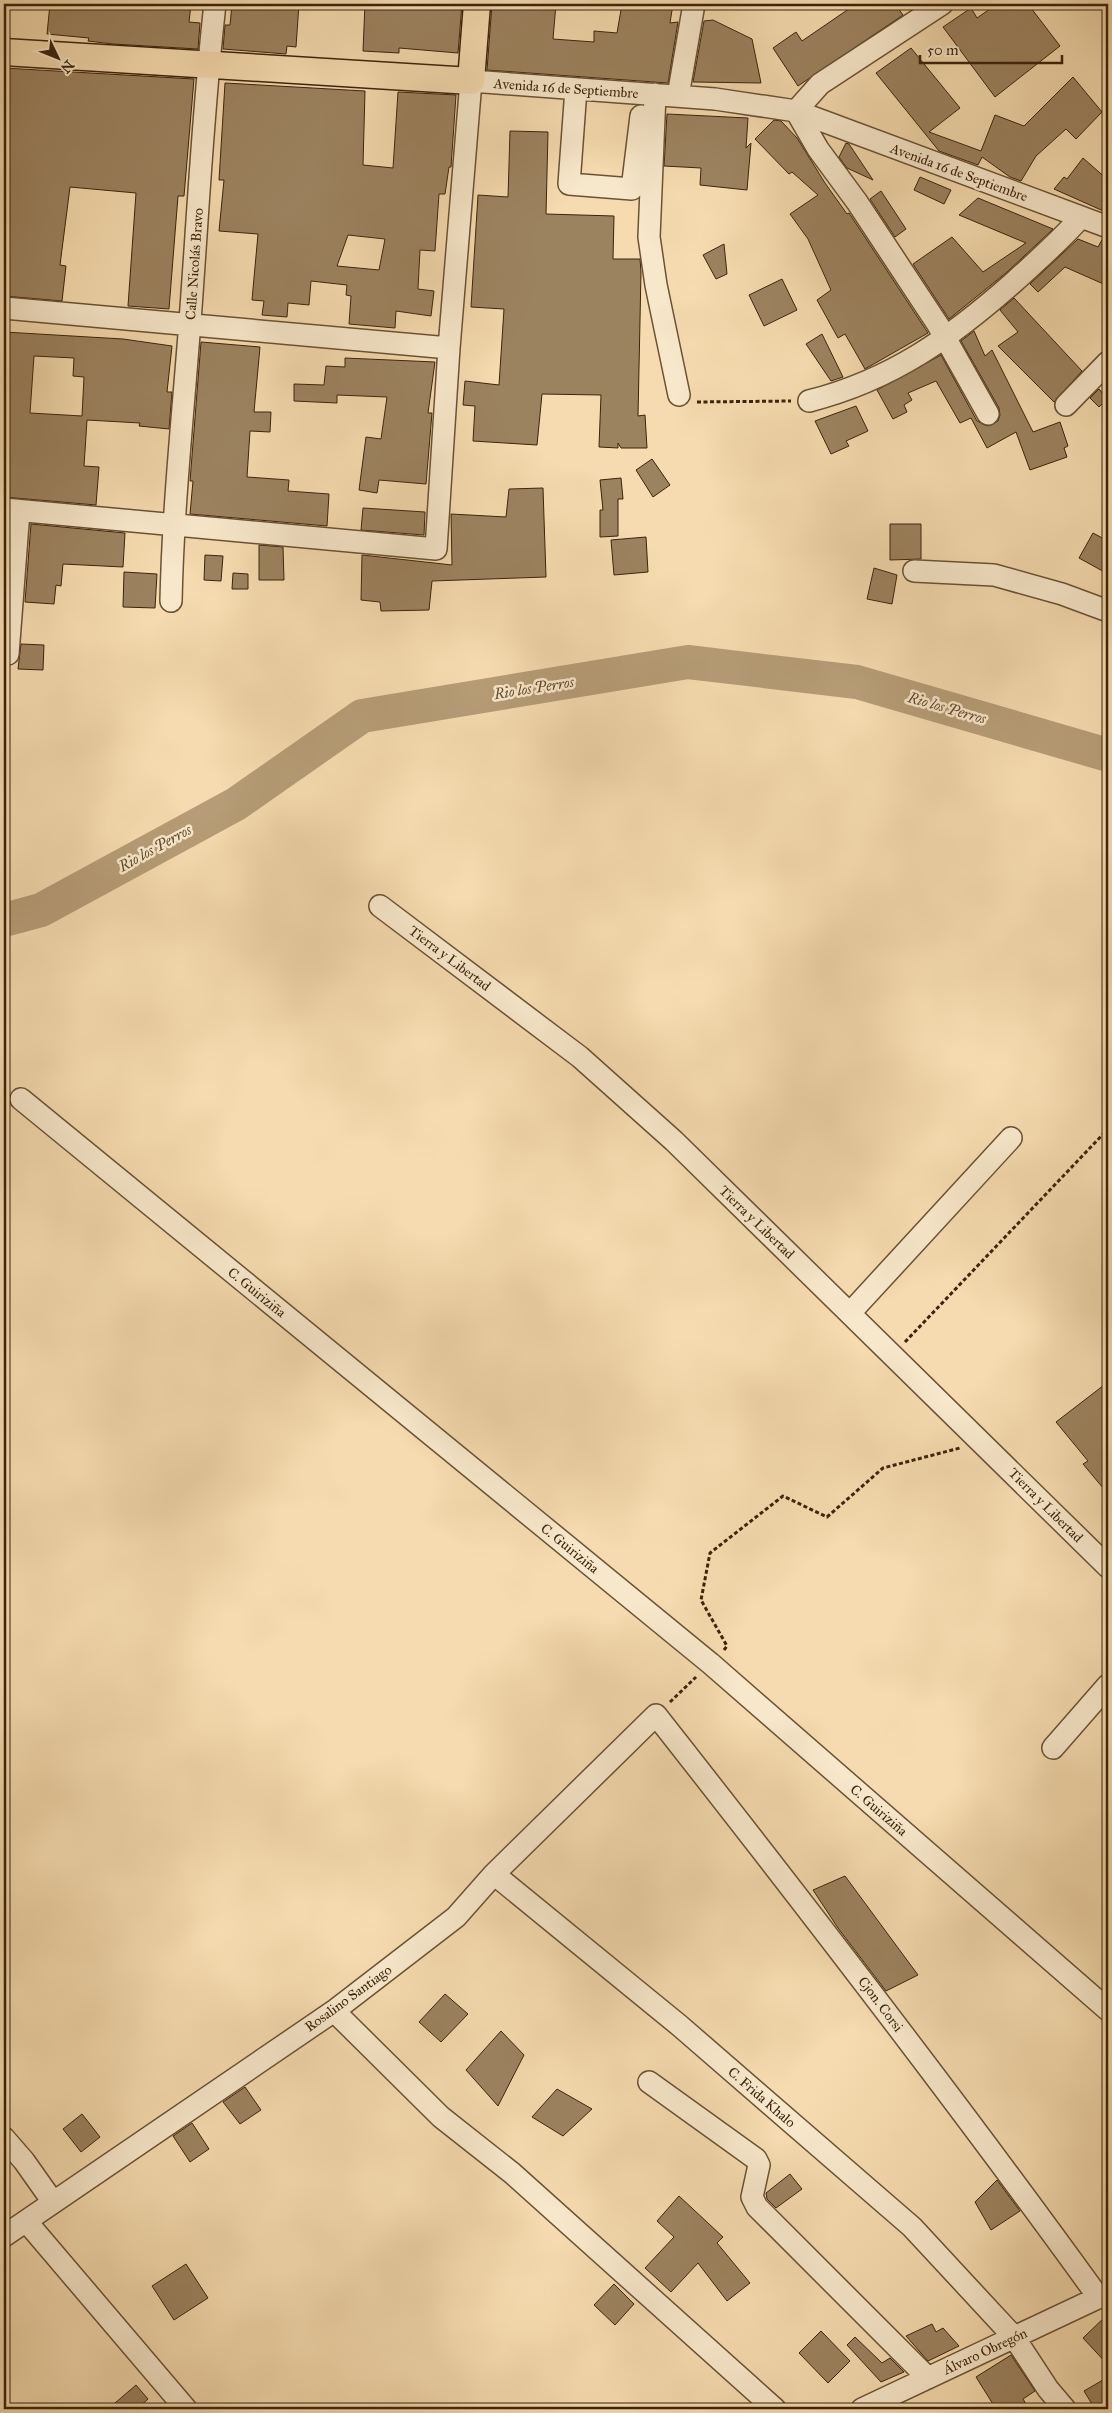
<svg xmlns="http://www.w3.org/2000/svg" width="1112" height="2413" font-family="'IM FELL Great Primer',serif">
  <rect width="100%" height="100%" fill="#f5dbaf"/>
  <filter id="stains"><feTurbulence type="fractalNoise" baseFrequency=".004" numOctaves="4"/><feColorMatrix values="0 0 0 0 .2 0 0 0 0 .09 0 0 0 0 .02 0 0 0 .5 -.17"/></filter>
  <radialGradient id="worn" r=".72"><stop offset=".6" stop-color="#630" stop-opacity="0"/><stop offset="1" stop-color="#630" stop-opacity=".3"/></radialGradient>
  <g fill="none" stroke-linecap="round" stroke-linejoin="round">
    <path stroke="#b69d77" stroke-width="34" d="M4 920 41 910 236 804 362 716 688 662 857 682 1108 755"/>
  </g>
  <path fill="#9c8360" stroke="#3b240b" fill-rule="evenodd" d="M50 4H191L189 22 200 23 198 49 113 44 88 41 89 38 47 34Z
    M232 4H299L296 47 287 46 286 54 223 49 225 25H230Z
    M365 4H462L458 53 399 48V53L363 51Z
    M492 4H556L553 39 594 42V31L617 33 622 4H673L670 23 678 22 668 83 487 70Z
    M856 4H895L903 15 798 86 773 48 796 32 802 41Z
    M997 4H1028L1060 46 995 97 943 27 971 8 977 18Z
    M713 20 752 39 761 83 693 82 704 21Z
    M911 48 960 108 929 132 981 151 995 115 1024 126 1073 77 1102 112 1076 139 1066 129 1036 156 1021 181 1010 177 982 157 978 165 939 151 876 73Z
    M4 68 194 79 184 196H178L169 309 128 306 136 193 70 187 60 265 66 266 62 301 4 296Z
    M225 83 365 91 363 165 393 168 398 92 456 95 451 167H449L445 194H439L435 251 420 250 418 289 434 291 431 316 396 311 395 328 349 324 351 296 346 295 347 285 311 281 309 305 288 303 287 317 262 315 264 301 252 300 258 234 219 231 224 180H219ZM348 235 385 239 379 270 337 266Z
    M667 114 748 118 746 148 751 143 747 190 700 185 701 168 664 166Z
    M774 120 781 121 797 138 825 183 847 214 849 213 928 333 865 369 845 334 838 338 817 300 831 290 808 239 790 214 818 195 792 172 789 174 755 139Z
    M510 131 548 132 546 214 614 216 613 259H640L641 272 638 416 645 415 647 448H621L618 443V448L599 447 601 395 542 394 537 445 473 441 475 406 463 405 465 381 499 385 504 309 471 307 478 195 508 197Z
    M846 143 849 144 873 180 847 168 839 157Z
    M1083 158 1108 180V213L1054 189 1064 177 1067 179Z
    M920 177 951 190 944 204 914 190Z
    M881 191 906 229 895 237 870 199Z
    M978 198 1053 229 1007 272 949 319 913 264 952 237 983 272 1026 243 959 215Z
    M1103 238 1108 239V286L1065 267 1038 292 1030 284 1078 239 1098 247Z
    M724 244 727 274 716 279 703 255Z
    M782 279 797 310 764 326 749 295Z
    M1014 298 1082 371 1054 402 998 346 1018 332 1000 310Z
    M974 331 985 356 992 350 1033 432 1060 422 1068 446 1064 448 1067 457 1030 470 1016 432 987 448 971 418 960 423 936 381 908 393 912 400 904 405 907 412 893 419 877 390 941 355 977 421 988 426 998 421 1000 415 999 408 961 341Z
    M4 332 123 339 172 346 167 392H172L169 429 139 426 140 423 87 420 84 466 99 467 96 505 4 497ZM34 356 74 358 73 376 84 377 82 416 30 413Z
    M822 334 843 377 831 381 806 344Z
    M201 342 260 347 254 412H271L270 432 250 431 247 477 289 480 288 491 329 494 327 526 190 514 193 481H190Z
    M345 358 435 362 428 413H432L426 484 379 480 377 493 359 490 366 437 381 439 387 397 337 395V403L294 401V384L324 385 326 366 345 367Z
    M1099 389 1107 399 1099 407 1090 398Z
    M856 406 868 431 846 441 849 446 831 454 815 421Z
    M652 459 670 485 653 497 636 470Z
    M621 478 623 499H618V536L600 537V510H603L600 480Z
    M543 488 546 577 432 581 429 610 381 611 380 602 361 600 362 555 452 565 451 514 506 517 509 489Z
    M363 508 425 512 424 535 361 530Z
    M31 524 125 533 123 567 63 564 61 586 56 585 54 604 25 602Z
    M890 524H921V559L890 560Z
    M1093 533 1108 541V574L1079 558Z
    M646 537 648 572 614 575 611 540Z
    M259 545 283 547 284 580H259Z
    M205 555 223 556 221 581 204 580Z
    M874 568 897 575 892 604 867 599Z
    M124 572 157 574 155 608 123 607Z
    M233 573 248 574V589H232Z
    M21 644 44 645 43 670 18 669Z
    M1108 1382V1494L1083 1464 1088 1461 1056 1422Z
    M845 1876 918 1975 886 1991 838 1928 813 1890Z
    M445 1994 468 2014 441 2042 419 2022Z
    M501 2031 524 2055 498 2106 466 2070Z
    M245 2087 261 2110 240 2124 223 2102Z
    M557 2089 592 2109 563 2136 532 2117Z
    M82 2114 100 2137 81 2152 63 2129Z
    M192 2123 209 2149 190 2162 173 2136Z
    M790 2174 802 2189 776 2208 767 2199 766 2193Z
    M997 2180 1020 2211 991 2230 975 2202Z
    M679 2196 723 2237 717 2243 750 2283 727 2301 698 2263 671 2292 645 2268 674 2237 657 2221Z
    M186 2264 208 2298 174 2320 152 2286Z
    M614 2284 634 2304 615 2325 594 2305Z
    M1108 2314V2365L1083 2338Z
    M932 2324 936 2332 943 2328 959 2346 928 2361 906 2336Z
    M821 2331 850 2361 828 2383 799 2353Z
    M855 2337 882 2363 890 2358 904 2372 881 2382 847 2345Z
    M1011 2355 1035 2391 1023 2399 1029 2409H996L976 2377Z
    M1108 2377V2403L1095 2409 1084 2391Z
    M136 2385 148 2399 137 2409H108Z"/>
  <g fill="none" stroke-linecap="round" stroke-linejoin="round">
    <defs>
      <path id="minor" d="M942 4 820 84 796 111 818 149 857 202 938 325 988 414
        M576 89 569 184 632 189 641 116
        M655 94 649 237 656 285 679 395
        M678 96 694 4
        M4 308 449 348
        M809 401C892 380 952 337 1015 281 1038 260 1061 240 1081 217
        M1066 405 1108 362
        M4 509 436 549 449 348 471 81 715 99 796 111 1108 227
        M914 571 994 575 1062 594 1108 611
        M171 601C173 507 183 415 190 321 198 215 203 109 215 4
        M8 654 19 511
        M380 906 580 1057 674 1141 1108 1567
        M21 1099 710 1663 1108 2010
        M850 1313 1011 1138
        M1053 1748 1108 1685
        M494 1874 680 2026 912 2227 1014 2337 1048 2389 1065 2409
        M334 2011 441 2117 512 2173 775 2409
        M649 2082 756 2159 759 2165 752 2197 757 2207 928 2378
        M4 2138 24 2161 53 2202
        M26 2221 186 2409
        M4 2236 334 2011 456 1917 494 1874 656 1715C807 1907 956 2100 1099 2298
        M862 2409 1108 2293"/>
      <path id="major" d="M4 52 471 81 477 4"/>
    </defs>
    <use href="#minor" stroke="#6a5234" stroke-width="24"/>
    <use href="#major" stroke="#3b240b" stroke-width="29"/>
    <path stroke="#3b240b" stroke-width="3" stroke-dasharray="4 2.5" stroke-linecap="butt" d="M697 402 791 401
      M905 1342 1108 1129
      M724 1650 727 1646 701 1600 710 1553 783 1496 827 1517 883 1468 960 1448
      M670 1702 696 1677"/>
    <use href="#minor" stroke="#f8e8cb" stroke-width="21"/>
    <use href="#major" stroke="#f5dbaf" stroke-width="26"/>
  </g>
  <g text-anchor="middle" stroke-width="5" stroke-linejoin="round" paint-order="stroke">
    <g font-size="14" fill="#3b240b" stroke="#f8e8cb">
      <text transform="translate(566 88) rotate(4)" y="5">Avenida 16 de Septiembre</text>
      <text transform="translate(959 172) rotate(20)" y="5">Avenida 16 de Septiembre</text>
      <text transform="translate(194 264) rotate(-86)" y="5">Calle Nicolás Bravo</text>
      <text transform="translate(450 958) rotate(37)" y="5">Tierra y Libertad</text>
      <text transform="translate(757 1222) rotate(44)" y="5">Tierra y Libertad</text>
      <text transform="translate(257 1292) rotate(39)" y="5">C. Guiriziña</text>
      <text transform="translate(1046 1505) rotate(45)" y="5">Tierra y Libertad</text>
      <text transform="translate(570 1548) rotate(39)" y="5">C. Guiriziña</text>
      <text transform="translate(879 1810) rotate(41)" y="5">C. Guiriziña</text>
      <text transform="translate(348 1998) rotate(-36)" y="5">Rosalino Santiago</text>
      <text transform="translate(881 2004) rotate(53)" y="5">Cjon. Corsi</text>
      <text transform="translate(762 2097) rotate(41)" y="5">C. Frida Khalo</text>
      <text transform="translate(985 2351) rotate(-25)" y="5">Álvaro Obregón</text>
    </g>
    <g font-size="15" font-style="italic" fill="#60482b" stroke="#f8e8cb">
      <text transform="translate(534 688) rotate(-9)" y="5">Rio los Perros</text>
      <text transform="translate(947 708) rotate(16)" y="5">Rio los Perros</text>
      <text transform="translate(155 848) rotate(-29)" y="5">Rio los Perros</text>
    </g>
  </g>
  <rect width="1112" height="2413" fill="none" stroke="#f5dbaf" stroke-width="20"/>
  <rect x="5" y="5" width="1102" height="2403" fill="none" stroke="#3b240b" stroke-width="2.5"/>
  <rect x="10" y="10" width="1092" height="2393" fill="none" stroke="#3b240b"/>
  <g transform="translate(58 58) rotate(133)" stroke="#f8e8cb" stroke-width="4" paint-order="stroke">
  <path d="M0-4L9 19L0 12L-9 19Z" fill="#3b240b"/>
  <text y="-8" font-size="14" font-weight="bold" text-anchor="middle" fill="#3b240b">N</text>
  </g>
  <path d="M920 55v8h142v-8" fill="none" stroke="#3b240b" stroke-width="2.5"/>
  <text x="927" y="55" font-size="15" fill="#3b240b" stroke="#f8e8cb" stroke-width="4" paint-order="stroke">50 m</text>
  <rect width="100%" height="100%" filter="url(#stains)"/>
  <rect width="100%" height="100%" fill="url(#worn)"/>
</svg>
